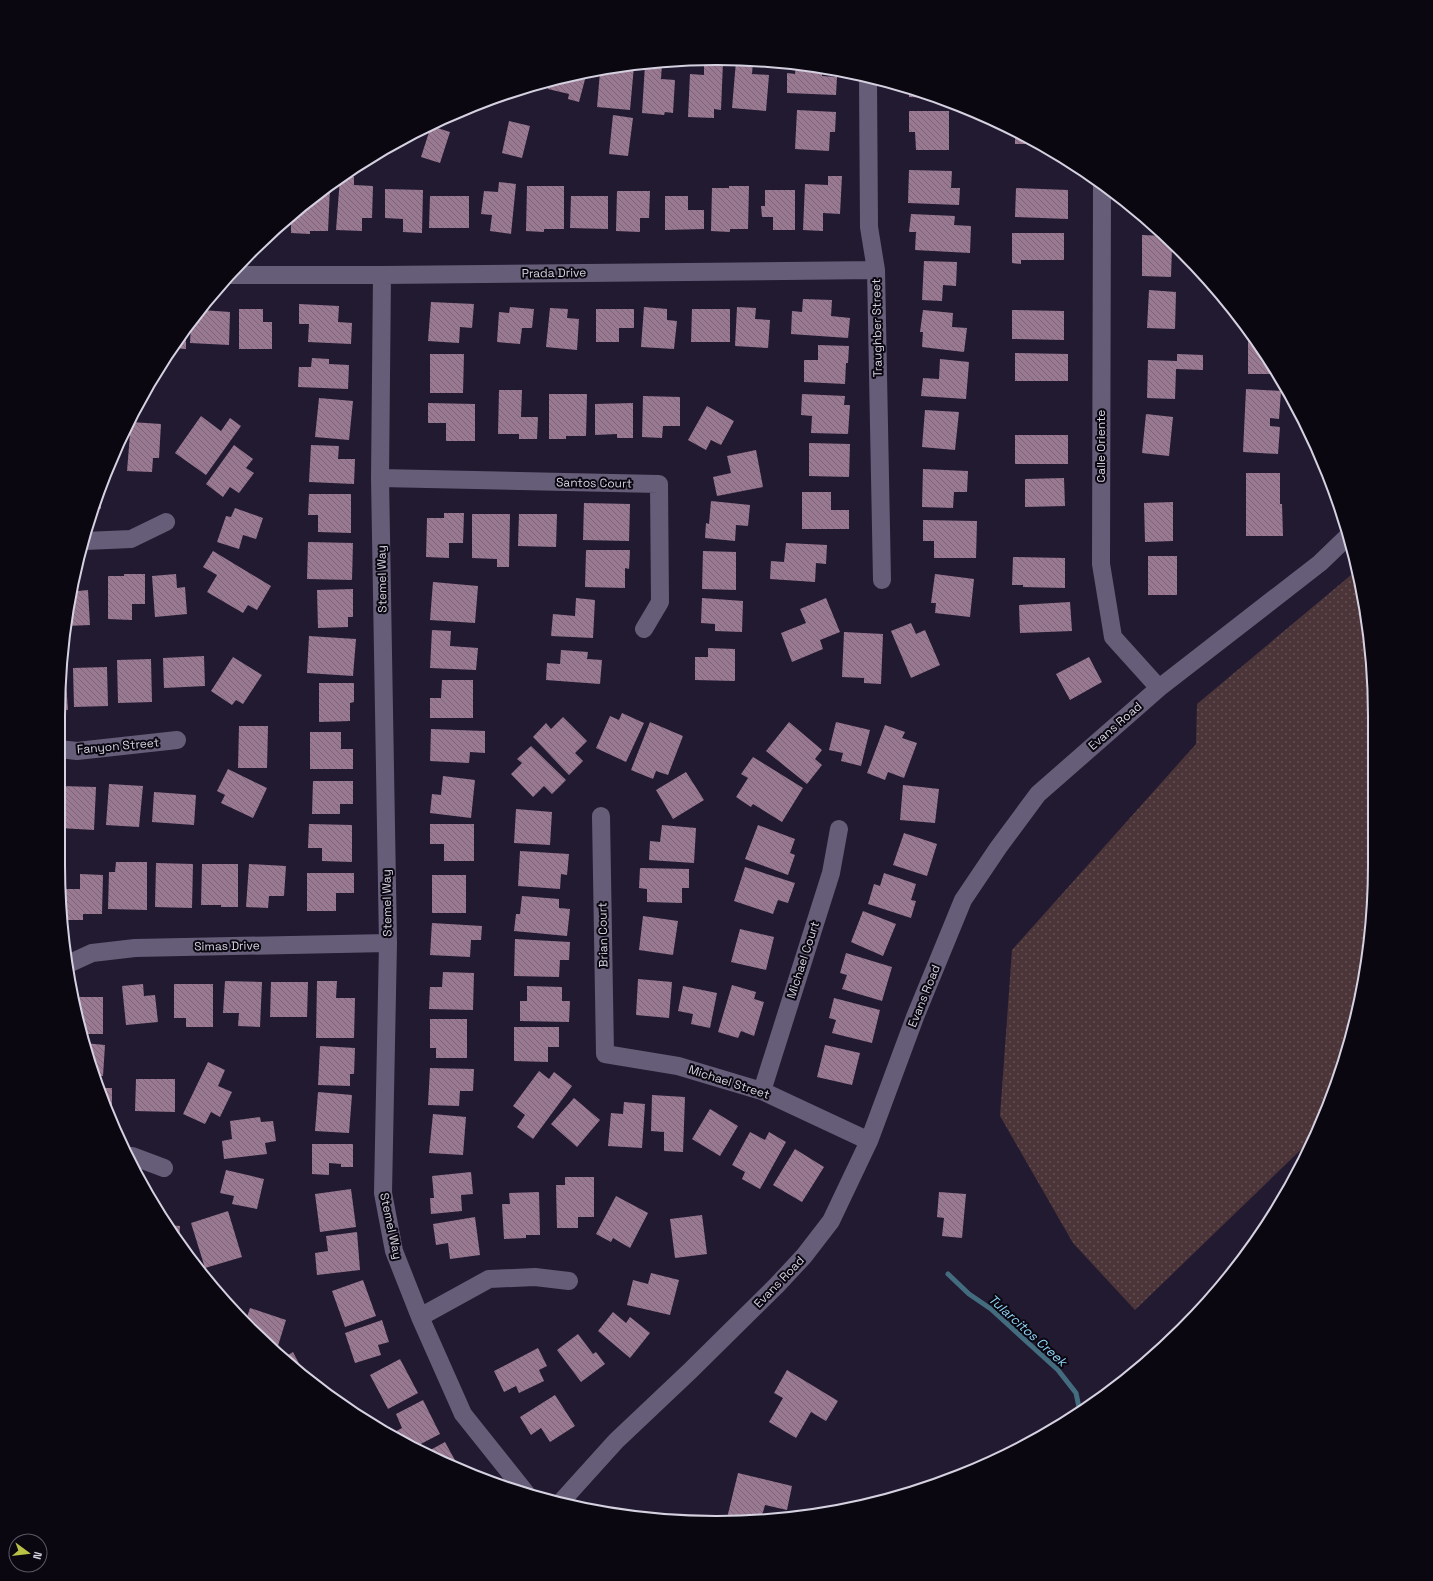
<svg xmlns="http://www.w3.org/2000/svg" width="1433" height="1581" font-family="'Space Grotesk',sans-serif">
  <defs>
    <pattern id="grass-dots" width="8" height="8" patternUnits="userSpaceOnUse"><rect width="8" height="8" fill="#4c3539"/><path d="M2 2h.1M6 6h.1" fill="none" stroke="#655155" stroke-width="1.8" stroke-linecap="round"/></pattern>
    <pattern id="building-back-hatch" width="6" height="6" patternUnits="userSpaceOnUse"><rect width="6" height="6" fill="#997892"/><path d="M-1 5l2 2M0 0l6 6M5-1l2 2" fill="none" stroke="#7a6476"/></pattern>
  </defs>
  <rect width="100%" height="100%" fill="#221a31"/>
  <path fill="url(#grass-dots)" d="M1357 570 1362 588 1375 716 1369 950 1340 1076 1312 1139 1135 1310 1073 1243 1000 1116 1012 950 1196 744 1197 704Z"/>
  <g fill="none" stroke-linecap="round" stroke-linejoin="round">
    <path stroke="#446c7f" stroke-width="5" d="M948 1274 969 1294 991 1309 1058 1370 1076 1393 1080 1412"/>
  </g>
  <path fill="url(#building-back-hatch)" d="M704 61 723 62 721 110 714 109V118L688 117 690 74 704 75Z
    M736 61 753 62 752 74 769 75 766 111 732 108Z
    M662 63 661 79 675 80 673 113 665 112 664 115 642 113 645 65Z
    M634 66 630 110 597 107 600 72 615 73V68Z
    M796 66 822 68V76L837 77 836 95 787 93V73L795 74Z
    M587 72 579 102 568 99 569 94 548 89 549 82Z
    M909 90 933 97V98L909 97Z
    M797 110 836 112 835 132H830L829 151 795 149Z
    M909 111H949V150H916L915 132H909Z
    M613 115 633 118 628 156 609 154Z
    M509 121 530 126 522 158 502 153Z
    M431 126 450 132 440 163 421 157Z
    M1015 133 1017 134 1036 144H1015Z
    M909 170 952 171 951 188H960L959 205 908 203Z
    M342 176 354 177V185L373 186 372 218H362V231L336 230 340 178Z
    M828 176H842L840 214 823 213V231L803 230 805 184 828 185Z
    M499 182 516 184 511 234 490 231 492 215 481 214 484 191 498 192Z
    M527 186H564V229H544V232L526 231Z
    M729 186H749L748 229H730V232L711 231 712 188H729Z
    M327 188H330L328 231H310V234L291 233V218Z
    M1016 188 1068 190V219L1015 217Z
    M385 189 423 190 422 233 403 232V219L385 218Z
    M765 190H795V230H773V217H762L761 206H765Z
    M617 191H650L649 218H640V232L616 231Z
    M430 196H469V228H429Z
    M571 196H608V229L570 228Z
    M665 196H688V210H704V229L665 230Z
    M911 214 955 216 954 225 971 226 970 253 915 250 916 232H909Z
    M1012 233H1064V260H1021V264L1012 263Z
    M1142 235 1164 236 1177 247H1172L1171 277 1142 276Z
    M924 261 957 262 956 286 943 285 942 301 922 300Z
    M1149 290 1176 292 1175 329 1147 328Z
    M803 299 832 300 831 316 850 318 848 338 791 334 792 311 802 312Z
    M431 302 474 304 472 328 460 327 459 343 428 341Z
    M299 304 339 306 338 322 352 323 351 344 308 342 309 324H299Z
    M510 307 534 309 532 328H522L520 344 497 342 499 312 509 313Z
    M644 307 667 309V320L677 321 674 349 641 347Z
    M737 307 756 308 755 319 770 320 768 348 735 346Z
    M550 308 568 309 567 318 579 319 577 350 546 347Z
    M239 309H263V322H272V349H239Z
    M596 309H634V328H619V342H596Z
    M692 309H730V342H691Z
    M202 310 230 312 229 345 190 343 191 324Z
    M923 310 953 313 952 327 967 328 964 352 922 347 923 332H920Z
    M1012 310 1064 311V340L1012 339Z
    M186 330V349L171 348Z
    M1248 340H1255L1264 350 1276 374H1248Z
    M818 345 849 346 848 363H846L845 384 804 382V360H818Z
    M1015 353 1068 354V381H1015Z
    M430 354H464L463 393H430Z
    M1177 354 1203 355V370L1176 369 1175 399 1147 398 1148 360 1177 361Z
    M312 358 329 359V364L349 365 348 389 298 387 299 367H311Z
    M940 359 969 362 966 399 921 396 923 378 939 379Z
    M1246 389 1281 391 1279 419 1270 418V426L1280 427 1278 454 1243 452Z
    M499 390H522L521 417H538L537 439H519V434H498Z
    M549 394H587L586 436H566V439H549Z
    M802 394 845 396 844 405H850L848 434 811 433 812 416 801 415Z
    M643 396 680 397V426H663L662 438 642 437Z
    M319 398 353 401 349 440 315 437Z
    M428 403 475 404V441H446V423H428Z
    M633 403V438H617V434L595 435V404Z
    M707 406 734 421 721 445 711 440 706 450 688 440Z
    M925 410 959 412 955 450 922 447Z
    M1146 414 1173 417 1169 456 1142 453Z
    M201 416 221 431 230 418 241 426 206 475 175 453Z
    M131 422 161 424 159 458H153L152 472 127 471Z
    M1015 435H1068V464H1015Z
    M809 443 850 444 849 477 809 476Z
    M234 445 253 459 246 468 254 473 239 493 230 487 223 497 206 484Z
    M311 445 339 446 338 459H355L354 484 309 482Z
    M756 450 763 487 717 496 713 477 731 473 727 456Z
    M923 469 968 471 967 492H954L953 508 922 507Z
    M1246 473H1280V504H1282L1283 536H1246Z
    M1064 478 1065 506 1025 507V479Z
    M101 487V509H95L100 493Z
    M802 492H831V510H849V529H802Z
    M309 494H351V533L318 532V515H308Z
    M711 501 750 505 748 526 736 525 735 541 705 538 706 523 709 524Z
    M1173 502V541L1145 542 1144 503Z
    M584 503 630 504 629 541 583 540Z
    M235 508 263 518 256 539 243 535 239 549 217 542 226 516 231 517Z
    M444 513H464L463 543H449V558L426 557 427 518H444Z
    M472 514H510L509 567H497V559L472 558Z
    M519 514H557L556 547 518 546Z
    M923 520 977 521 976 558H934V541H923Z
    M308 542 353 543 352 580 307 579Z
    M786 543 827 545 826 564 816 563 815 582 770 579 771 561 784 562Z
    M586 550H630L629 569 625 568V588L585 587Z
    M213 551 271 586 257 610 248 605 243 613 207 592 217 575 203 567Z
    M703 551 736 552V590L702 589Z
    M1148 556H1177V595H1148Z
    M1013 557 1065 558V588L1023 587V585H1012Z
    M124 574H145V604H132V620L108 619V576H124Z
    M176 574 177 588 185 587 187 614 155 617 152 576Z
    M935 574 974 579 970 617 935 613 936 603H931Z
    M74 578H77L78 591 88 590 90 625 66 626 71 588Z
    M433 582 478 586 475 623 430 620Z
    M353 589V617H348V627L318 628 317 590Z
    M576 598 595 600 593 638 551 636 553 614 575 616Z
    M702 598 743 601 742 632 715 631V624L701 623Z
    M826 598 840 632 820 640 823 649 792 662 781 633 806 623 800 609Z
    M1070 602 1072 631 1020 633 1019 605Z
    M911 623 916 634 925 630 940 665 911 678 891 631Z
    M432 630 451 631 450 646 478 648 476 670 430 668Z
    M844 632 883 634 881 684 864 683V678L842 677Z
    M309 636 356 639 353 676 307 673Z
    M708 648 735 649V681L695 680V657H708Z
    M561 650 588 652 587 659 602 660 600 684 546 680 547 663 560 664Z
    M204 656 205 686 164 688 163 658Z
    M233 657 262 675 243 704 236 700 232 705 211 691Z
    M1089 657 1102 682 1070 700 1056 674Z
    M151 659 152 702 118 703 117 660Z
    M107 667 108 706 74 707 73 668Z
    M65 668 68 710H59L60 669Z
    M442 680H473V718H430V698H441Z
    M319 683H354V702L350 703V721L319 722Z
    M622 713 644 723 626 762 596 748 610 716 619 720Z
    M563 717 587 741 575 753 583 761 569 775 533 737 546 723 551 729Z
    M650 722 683 736 668 775 656 771 653 779 631 770Z
    M789 722 822 750 815 759 822 765 807 784 766 751Z
    M836 722 870 730 861 766 841 761 843 753 829 750Z
    M885 725 905 732 902 738 917 743 904 778 888 772 885 780 867 773Z
    M239 726H268L267 768H238Z
    M431 729 485 731V753L470 752 469 763 430 761Z
    M310 732H341V749H353V769H310Z
    M531 746 566 780 552 794 544 786 533 797 511 774 522 763 517 759Z
    M753 757 803 788 782 822 753 804 751 807 736 797 748 778 741 774Z
    M228 769 267 788 253 818 221 803 225 795 217 791Z
    M686 772 704 800 673 819 656 790Z
    M443 776 475 780 471 818 430 813 432 794 441 795Z
    M313 781H353V804H340V814H312Z
    M109 784 143 786 139 827 106 825Z
    M903 785 939 789 935 823 900 820Z
    M61 786 96 787 94 830 60 828Z
    M154 792 196 795 194 825 152 822Z
    M516 809 552 812 550 845 514 843Z
    M309 824 352 825V862L322 861V848H308Z
    M430 824H474V861H444V844H430Z
    M662 825 696 828 694 863 649 860 650 841 660 842Z
    M758 825 795 839 790 853 795 855 788 875 745 859Z
    M904 833 937 844 927 876 893 865Z
    M520 851 569 854 567 875 561 874 560 889 518 886Z
    M116 862H147V910L108 909 109 872H115Z
    M156 863 193 864 192 908 155 907Z
    M202 864H238V907H221V905H201Z
    M249 864 286 866 284 896H269L268 908 246 907Z
    M745 867 795 883 788 903 778 900 773 914 734 901Z
    M640 868 689 869V888H682V903L647 902V889L639 888Z
    M307 873H354V893H336V911H307Z
    M884 873 916 884 911 900 916 901 911 918 868 904 874 884 880 886Z
    M80 874 103 875 102 914H83V920H65L66 889H80Z
    M432 875H466V913H432Z
    M522 896 559 899V908L570 909 567 936 514 931 516 914H520Z
    M863 911 896 924 883 956 851 942Z
    M643 916 678 921 673 955 639 950Z
    M432 923 482 926 481 940H471L470 957 430 955Z
    M740 929 774 937 766 970 731 962Z
    M515 939 570 942 569 960H560L559 977 514 976Z
    M846 953 892 967 882 1001 842 989 847 975 840 973Z
    M443 972 474 973 473 1010 429 1009 430 987H442Z
    M638 979 672 982 669 1018 636 1015Z
    M225 981 262 982 260 1027 238 1026 239 1013H223Z
    M317 981H337L336 998H355L354 1038H316Z
    M271 982H308L307 1017H270Z
    M143 984 144 996 155 995 158 1022 126 1025 122 986Z
    M174 984H213V1027H186V1018H174Z
    M732 985 756 992 754 999 764 1002 754 1036 741 1031 738 1038 718 1032Z
    M527 986 562 987V1001H570L569 1022 520 1021V1001H527Z
    M683 986 717 993 710 1028 691 1024 693 1014 678 1011Z
    M75 997H103V1034H82L74 1007Z
    M834 998 880 1010 872 1043 832 1033 836 1020 829 1018Z
    M430 1019H467V1058H436V1048H430Z
    M514 1027H559V1047H548V1062L514 1061Z
    M84 1043 105 1045 103 1076 93 1075Z
    M825 1045 860 1053 852 1085 817 1077Z
    M320 1046 355 1048 354 1074H350V1086L318 1085Z
    M208 1062 225 1070 218 1086 232 1092 220 1117 211 1112 205 1124 183 1114Z
    M430 1068 474 1069 473 1091H460L459 1106 428 1105Z
    M539 1071 549 1079 554 1072 572 1086 533 1139 517 1127 525 1115 513 1106Z
    M136 1079H175V1112L135 1111Z
    M98 1088H112V1121Z
    M318 1092 352 1095 349 1133 315 1131Z
    M652 1095 685 1097 683 1152 664 1151V1132L651 1131Z
    M574 1098 600 1120 577 1147 551 1124Z
    M624 1102 645 1104 642 1148 608 1146 611 1113 623 1114Z
    M710 1109 738 1126 720 1156 692 1139Z
    M433 1114 466 1117 463 1155 429 1153Z
    M260 1117 261 1122 273 1121 276 1141 265 1143 267 1154 224 1159 222 1141 232 1139 230 1121Z
    M750 1132 765 1140 769 1132 786 1142 760 1189 742 1179 745 1172 732 1165Z
    M312 1144H353V1167H341V1164L329 1163V1175L312 1174Z
    M795 1149 824 1167 802 1202 773 1185Z
    M226 1170 264 1179 257 1209 232 1204 234 1196 220 1193Z
    M471 1172 473 1194 461 1195 462 1211 431 1214 430 1198H434L432 1176Z
    M565 1177H594V1217H578V1228H557L556 1185H565Z
    M351 1189 356 1227 320 1232 315 1194Z
    M539 1192 540 1235H526V1238L504 1239 502 1204H510L509 1193Z
    M939 1192 966 1194 962 1238 942 1236 944 1218 937 1217Z
    M616 1196 648 1213 630 1248 613 1238 611 1242 596 1234Z
    M228 1211 242 1257 205 1268 191 1223Z
    M702 1215 707 1254 675 1258 670 1219Z
    M475 1217 480 1255 450 1259 448 1243 436 1245 433 1224Z
    M169 1225 180 1226 179 1241Z
    M357 1232 360 1270 317 1275 315 1253 328 1251 326 1236Z
    M651 1273 679 1280 670 1315 627 1305 633 1280 648 1284Z
    M363 1280 376 1316 345 1327 332 1291Z
    M250 1308 286 1320 277 1349 271 1347 245 1323Z
    M613 1312 626 1323 630 1317 650 1333 630 1358 598 1331Z
    M382 1320 389 1342 378 1345 381 1355 355 1363 345 1333Z
    M578 1334 593 1354 596 1352 605 1364 581 1382 557 1350Z
    M538 1348 547 1366 539 1370 544 1381 519 1393 516 1386 504 1392 494 1371Z
    M293 1352 304 1373 302 1375 283 1358Z
    M400 1359 418 1393 388 1409 370 1375Z
    M787 1370 838 1401 826 1421 811 1412 796 1438 769 1422 783 1398 774 1393Z
    M555 1395 575 1426 550 1442 541 1428 531 1435 520 1417Z
    M423 1400 440 1434 413 1448 391 1434 402 1428 396 1414Z
    M445 1442 456 1462 451 1465 423 1454Z
    M738 1473 792 1486 787 1510 765 1505 761 1519 726 1522Z"/>
  <g fill="none" stroke-linecap="round" stroke-linejoin="round">
    <path stroke="#665d78" stroke-width="18" d="M868 78 869 227 876 270 882 580
      M1102 185 1101 564 1113 637 1159 688
      M231 275H382L876 270
      M382 275 380 478 388 943 383 1193 394 1251 420 1317 463 1414 526 1493
      M380 478 659 484 660 602 644 629
      M85 541 131 539 166 522
      M59 749 77 751 177 740
      M601 816 605 1054 678 1066 762 1091 869 1141
      M68 964 92 953 135 948 388 943
      M762 1091 831 873 839 829
      M126 1156H132L164 1168
      M420 1317 489 1279 535 1277 569 1281
      M560 1503 616 1441 690 1371 777 1285 804 1256 831 1221 869 1141 915 1017 963 900 998 848 1038 794 1159 688 1320 563 1347 537"/>
  </g>
  <g text-anchor="middle" stroke-width="4" stroke-linejoin="round" paint-order="stroke">
    <g font-size="12" fill="#d5d1e0" stroke="#0a0711">
      <text transform="translate(554 273) rotate(-1)" y="4">Prada Drive</text>
      <text transform="translate(877 328) rotate(-91)" y="4">Traughber Street</text>
      <text transform="translate(1101 446) rotate(-90)" y="4">Calle Oriente</text>
      <text transform="translate(594 483) rotate(1)" y="4">Santos Court</text>
      <text transform="translate(382 579) rotate(-91)" y="4">Stemel Way</text>
      <text transform="translate(1115 726) rotate(-41)" y="4">Evans Road</text>
      <text transform="translate(118 746) rotate(-5)" y="4">Fanyon Street</text>
      <text transform="translate(387 903) rotate(-91)" y="4">Stemel Way</text>
      <text transform="translate(603 935) rotate(-91)" y="4">Brian Court</text>
      <text transform="translate(227 946) rotate(-1)" y="4">Simas Drive</text>
      <text transform="translate(803 960) rotate(-72)" y="4">Michael Court</text>
      <text transform="translate(924 996) rotate(-68)" y="4">Evans Road</text>
      <text transform="translate(729 1082) rotate(18)" y="4">Michael Street</text>
      <text transform="translate(391 1226) rotate(78)" y="4">Stemel Way</text>
      <text transform="translate(779 1282) rotate(-46)" y="4">Evans Road</text>
    </g>
    <g font-size="13" font-style="italic" fill="#8fd4f6" stroke="#0a0711">
      <text transform="translate(1028 1330) rotate(42)" y="5">Tularcitos Creek</text>
    </g>
  </g>
  <path d="M0 0H1433V1581H0ZM716 65H717A651 651 0 0 1 1368 716V865A651 651 0 0 1 717 1516H716A651 651 0 0 1 65 865V716A651 651 0 0 1 716 65Z" fill="#0a0711" fill-rule="evenodd"/>
  <path fill="none" stroke="#d5d1e0" stroke-width="2" d="M716 65H717A651 651 0 0 1 1368 716V865A651 651 0 0 1 717 1516H716A651 651 0 0 1 65 865V716A651 651 0 0 1 716 65Z"/>
  <g transform="translate(28 1553) rotate(105)"><circle r="19" fill="#0a0711" stroke="#5b5864"/>
  <path d="M0-3L7 15L0 10L-7 15Z" fill="#b9c046"/>
  <text y="-6" font-size="11" font-weight="bold" text-anchor="middle" fill="#d5d1e0">N</text>
  </g>
</svg>
